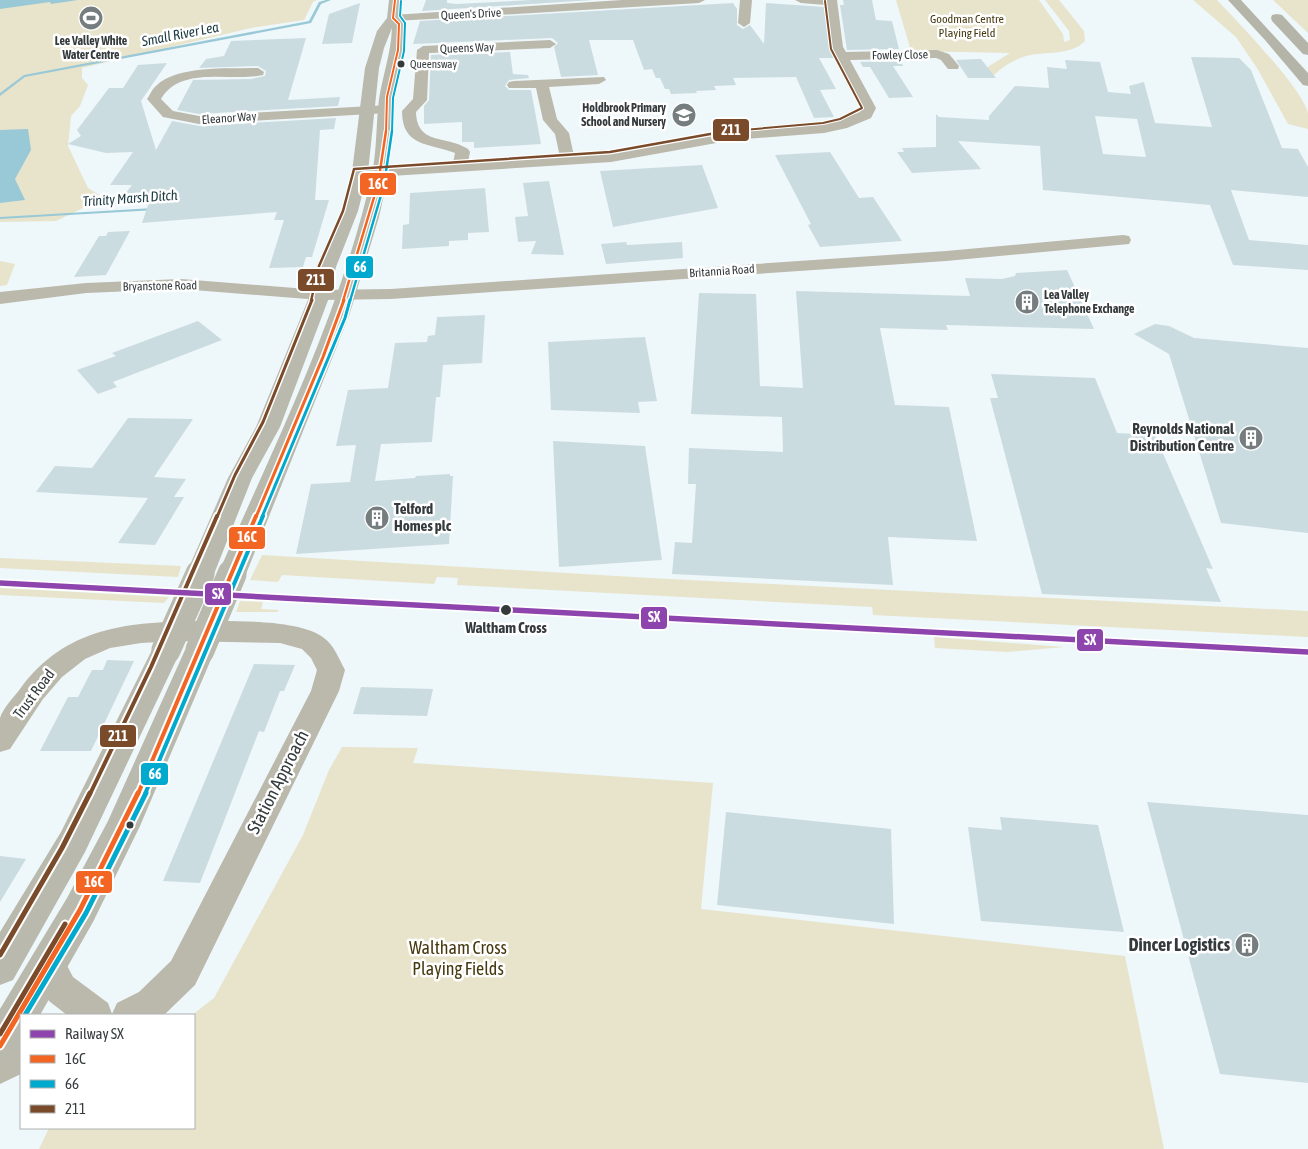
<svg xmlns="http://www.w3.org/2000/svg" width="1308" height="1149" font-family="'Asap Condensed',sans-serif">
  <rect width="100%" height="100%" fill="#eef7fa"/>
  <path fill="#e8e4cb" d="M0 0H317L313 2 304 20 251 28 82 68V78L88 85 80 106 71 116 68 146 88 188 104 198 56 221 0 222Z
    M896 0H1039L1063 34 1064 42 1070 40 1069 31 1045 0H1059L1084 31 1085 41C1071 56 1045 51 1026 56 1013 60 1003 66 993 76L986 68 1010 53 911 51Z
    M1193 0H1217C1237 21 1302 88 1308 113 1308 118 1308 124 1308 129L1288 124 1257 68 1236 37Z
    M1273 0H1308V33Z
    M0 261 15 264 7 285 0 286Z
    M262 555 650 578 1308 611V637L873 615 872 607 457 585 458 578 437 577 434 584 282 575 278 582 250 580Z
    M0 558 181 566 178 577 0 568Z
    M0 588 169 597 164 603 0 595Z
    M240 601 263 602 261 609 279 610 277 612H236Z
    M934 637 1064 647 1007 652 935 648Z
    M342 747 418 748 413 763 713 783 701 909 1125 956 1164 1149H39L49 1128H194L192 1015 214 998 303 835 329 770Z"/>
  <path fill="#99c8d6" d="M0 0H78L51 4 50 2 0 9Z
    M28 129 31 150 15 179 25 200 0 203V130Z"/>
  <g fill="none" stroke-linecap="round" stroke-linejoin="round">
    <path fill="#99c8d6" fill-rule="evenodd" d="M326 0H331L321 4 311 23 25 77 0 96V93L24 75 309 21 319 2Z
      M154 208H156V210L0 219V217Z"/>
  </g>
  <path fill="#cbdce1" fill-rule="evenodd" d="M426 0H447V3L457 4 532 0H593L422 11Z
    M843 0H872L876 20 892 21 899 49 847 50 840 5H844Z
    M360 3 352 43 322 44 329 14Z
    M733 3 737 9V25L743 29 750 25 764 44 766 3 824 7 829 47 834 58H819L836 89 820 90 834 117 814 118 796 77 733 78 736 85 714 86 716 90 696 91 697 93 671 94 669 89H665L660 78H656L652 69 644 70 633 40H589L598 75 561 77 554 47 558 43 552 38 413 44 420 21Z
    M306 38 288 100 340 97 338 106 199 114 177 110 193 80 251 79 265 76 266 71 258 66 199 68 206 59 224 56 231 41Z
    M510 52 513 74 528 75 529 78 509 80 505 86 509 90H531L541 144 474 148V142H462V122L424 124V106L429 100 431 55Z
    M1191 57 1239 58 1251 70 1282 148 1298 149 1308 167V197L1231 190 1249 240 1308 245V270L1233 265 1210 205 1043 190 1040 146 958 141 981 169 912 173 897 152H904L902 148 936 147V114L939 117 989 120V116L1015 86 1049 88 1047 67 1067 69 1065 60 1100 62 1108 92 1131 94 1129 86 1144 82 1155 123 1212 127ZM1095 116 1137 119 1146 157 1103 154Z
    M976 59H981L996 78H968L956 60Z
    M901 61 903 66H893L913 97 889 98 870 67H863L860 62Z
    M167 63 141 101 156 150 172 121 199 126 336 118 334 129 320 130 315 200H329L312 257H306L303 267 269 268 284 220H274L277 212 142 223 152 193 125 194 132 185H110L133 152 106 153 68 144 81 136 77 130 109 88H123L138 65Z
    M830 152 859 198 873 197 902 241 820 247 808 225 811 224 775 155Z
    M702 165 718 208 613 227 600 171Z
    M549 181 564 255 531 254 536 241 518 242 515 217 528 216 523 183Z
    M485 188 489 232 468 233V240L449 241V246L402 249 403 225 409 224 410 193Z
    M130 231 106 275 74 277 99 236H106L108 232Z
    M626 242 627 245 682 242 683 258 606 264 601 244Z
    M1067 270 1094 329 946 325 948 330 880 328 895 405 949 407 977 541 888 537 893 585 672 574 675 542 692 543 696 484H688L689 448 783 452 782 417 691 414 699 293 756 294 760 386 803 388 796 291 970 296 965 278 1002 279 1015 276 1016 273Z
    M485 315 482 363 443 365 440 397H436L432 442 381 444 375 481 415 478 416 476 450 474V476H453L449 544 296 554 311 484 350 482 356 445 336 446 348 390 388 388 395 343 427 342 428 336 435 335 437 317Z
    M198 321 222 340 113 382 117 387 98 394 77 370 116 356 112 353Z
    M1155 324 1169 326 1194 338 1308 348V533L1221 523 1169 354 1134 334Z
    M645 337 657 401 638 402 640 413 551 410 548 342Z
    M991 374 1095 378 1117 433 1155 435 1213 569 1206 568 1221 602 1042 594 990 398H998Z
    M128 418 193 419 154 477 186 479 174 497H184L155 545 118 543 148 498 36 492 55 466 92 468Z
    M553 441 645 446 662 560 559 567Z
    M107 660 134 661 91 751H40L68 697H78L92 670H103Z
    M254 664 295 665 284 691H280L264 732 259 731 200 883 163 881Z
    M361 687 433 689 427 716 353 714Z
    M1147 802 1308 815V1083L1220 1074Z
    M726 812 891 829 894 924 717 905Z
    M1000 817 1098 825 1124 932 981 921 968 827 1002 830Z
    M0 856 26 859 0 902Z"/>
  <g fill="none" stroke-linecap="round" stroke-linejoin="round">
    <path fill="#bbb8ac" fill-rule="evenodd" d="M622 0H705L699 3 431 19 393 21 387 18 393 15Z
      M740 0H752L750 23 744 27 738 23Z
      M795 0H837L843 47 846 52 937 50 949 54 959 66 958 69H948L941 60 936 58 850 60 876 108 871 118 847 128 824 133 733 140 611 162 359 178 351 173 359 168 453 163 455 153C429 143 402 147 402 111L413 99 417 50 423 46 550 40 556 44 550 48 429 53 427 100 416 112C417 146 447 135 468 149L470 152 468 162 560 157 555 134 543 120 536 88H509L507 85 509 82 514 81 604 77 606 80 599 84 549 87 557 119 569 133 574 156C628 152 680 139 733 132 778 126 817 130 860 112L862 108 831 47 826 5 801 3Z
      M258 68 264 72 263 75C232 82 180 65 161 99L173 111 199 116 388 105 395 109 388 113 199 124 163 117 147 99C150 95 152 89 156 86 177 65 230 69 258 68Z
      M1123 235 1129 236 1131 240 1129 244 946 261 391 299 320 300 181 289 86 293 0 304V292L86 283 181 279 320 290 391 289 946 251Z
      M202 621C232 621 301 619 324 638 334 645 339 659 345 670L339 691 195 985 164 1015H67L49 1001 32 965 37 954 49 949 61 954 73 977 108 1003 112 1014 117 1003 139 992 171 961 311 691 317 670 311 658 302 649 280 643 177 641 141 643 110 648 85 659 62 677 43 699 10 749 0 752C0 742 0 727 0 718 3 708 14 697 20 689 66 626 129 622 202 621Z
      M21 1035V1074L0 1084V1045Z"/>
    <path fill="#bab9ad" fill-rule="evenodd" d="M389 0H401L399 17 405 24V50L394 97 389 172 379 217 349 316 246 574 242 581 232 583 222 581 218 574C275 444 341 313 372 174 377 150 376 123 379 99 383 74 391 53 392 28L384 48 379 68 368 172 358 211 336 267 330 295 280 427 252 478 214 574 210 581 200 583 190 581 186 574 228 478 256 427 310 295 316 267 341 211 352 172 365 68 377 31 387 18Z
      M166 639 176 642 181 650 85 852 13 980 0 985V932L61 832 156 642Z
      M200 639 210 642 215 650 140 826 93 922 40 1015H21C21 1040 27 1055 0 1066V1009L67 898 108 821 185 650 190 642Z"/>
    <path fill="#b5b4a8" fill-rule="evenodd" d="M1228 0H1241L1308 73V86L1303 85 1265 40Z
      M1277 14 1282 15 1308 43V55L1303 54 1272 21 1271 18 1272 15Z"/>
    <path stroke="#bab9ad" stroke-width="29" d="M166 650 200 574
      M200 650 232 574"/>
    <defs>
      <path id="bus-1-far4" d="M386 132 387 97 398 50 399 24 393 18 395 0"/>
      <path id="bus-1-far3" d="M343 301 378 184 386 131"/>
      <path id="bus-1-far2" d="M256 517 323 357 344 300"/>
      <path id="bus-1-far1" d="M138 794 256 516"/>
      <path id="bus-1" d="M0 1046 80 910 138 793"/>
      <path id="bus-2-far4" d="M392 132 393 98 404 51 405 23 400 16 401 1"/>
      <path id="bus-2-far3" d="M350 301 384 185 392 131"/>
      <path id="bus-2-far2" d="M262 517 345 318 350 300"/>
      <path id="bus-2-far1" d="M145 794 263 516"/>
      <path id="bus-2" d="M25 1015 86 913 146 793"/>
      <path id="bus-3-far4" d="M720 132 823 123 840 119 862 108 831 49 825 1"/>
      <path id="bus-3-far3" d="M311 301 319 266 343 211 354 169 610 152 727 131"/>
      <path id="bus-3-far2" d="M217 517 235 475 263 422 312 300"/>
      <path id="bus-3-far1" d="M90 794 151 667 217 516"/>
      <path id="bus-3" d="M0 955 62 848 90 793
        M0 1034 65 924"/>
    </defs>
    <use href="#bus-1-far4" stroke="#fff" stroke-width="4"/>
    <use href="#bus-1-far3" stroke="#fff" stroke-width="5"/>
    <use href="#bus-1-far2" stroke="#fff" stroke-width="6"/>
    <use href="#bus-1-far1" stroke="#fff" stroke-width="8"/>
    <use href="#bus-1" stroke="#fff" stroke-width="9"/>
    <use href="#bus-2-far4" stroke="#fff" stroke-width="4"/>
    <use href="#bus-2-far3" stroke="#fff" stroke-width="5"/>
    <use href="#bus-2-far2" stroke="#fff" stroke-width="6"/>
    <use href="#bus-2-far1" stroke="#fff" stroke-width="8"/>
    <use href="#bus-2" stroke="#fff" stroke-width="9"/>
    <use href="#bus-3-far4" stroke="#fff" stroke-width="4"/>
    <use href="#bus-3-far3" stroke="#fff" stroke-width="5"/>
    <use href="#bus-3-far2" stroke="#fff" stroke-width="6"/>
    <use href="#bus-3-far1" stroke="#fff" stroke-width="8"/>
    <use href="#bus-3" stroke="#fff" stroke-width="9"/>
    <use href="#bus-1-far4" stroke="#f26522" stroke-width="2"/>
    <use href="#bus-1-far3" stroke="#f26522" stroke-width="2.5"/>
    <use href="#bus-1-far2" stroke="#f26522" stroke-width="3"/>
    <use href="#bus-1-far1" stroke="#f26522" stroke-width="4"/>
    <use href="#bus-1" stroke="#f26522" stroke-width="5"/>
    <use href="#bus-2-far4" stroke="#00a9ce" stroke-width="2"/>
    <use href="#bus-2-far3" stroke="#00a9ce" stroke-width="2.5"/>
    <use href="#bus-2-far2" stroke="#00a9ce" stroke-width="3"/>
    <use href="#bus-2-far1" stroke="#00a9ce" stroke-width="4"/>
    <use href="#bus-2" stroke="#00a9ce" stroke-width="5"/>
    <use href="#bus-3-far4" stroke="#7a4b2a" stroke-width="2"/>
    <use href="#bus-3-far3" stroke="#7a4b2a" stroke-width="2.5"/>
    <use href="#bus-3-far2" stroke="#7a4b2a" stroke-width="3"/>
    <use href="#bus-3-far1" stroke="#7a4b2a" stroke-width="4"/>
    <use href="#bus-3" stroke="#7a4b2a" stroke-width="5"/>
    <defs>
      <path id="rail-1" d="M0 583 1308 652"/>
    </defs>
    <use href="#rail-1" stroke="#fff" stroke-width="9"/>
    <use href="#rail-1" stroke="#8e44ad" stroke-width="5.5"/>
  </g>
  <defs>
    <symbol id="stadium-disc" viewBox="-11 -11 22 22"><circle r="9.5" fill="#767d7f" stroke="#fff"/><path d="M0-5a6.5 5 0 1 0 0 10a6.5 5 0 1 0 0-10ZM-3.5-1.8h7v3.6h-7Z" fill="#fff"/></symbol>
    <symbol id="school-disc" viewBox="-11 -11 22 22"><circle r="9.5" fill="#767d7f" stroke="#fff"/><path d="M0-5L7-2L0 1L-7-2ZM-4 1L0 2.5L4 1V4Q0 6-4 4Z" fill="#fff"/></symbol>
    <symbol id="building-disc" viewBox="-11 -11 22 22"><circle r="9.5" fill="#767d7f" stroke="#fff"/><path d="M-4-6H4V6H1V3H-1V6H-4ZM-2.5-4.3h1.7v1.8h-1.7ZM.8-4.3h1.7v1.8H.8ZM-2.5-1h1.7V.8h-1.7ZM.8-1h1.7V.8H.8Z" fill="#fff"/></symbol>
  </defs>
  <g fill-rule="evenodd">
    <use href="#stadium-disc" x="77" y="4" width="28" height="28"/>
    <use href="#school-disc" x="670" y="101" width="28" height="28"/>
    <use href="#building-disc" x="1013" y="288" width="28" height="28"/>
    <use href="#building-disc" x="1237" y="424" width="28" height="28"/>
    <use href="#building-disc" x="363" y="504" width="28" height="28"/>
    <use href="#building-disc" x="1233" y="931" width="28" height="28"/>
  </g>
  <g fill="#353b3d" stroke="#fff" stroke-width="2">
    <circle cx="401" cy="64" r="4.5"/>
    <circle cx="506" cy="610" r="6"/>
    <circle cx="130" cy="825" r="4.5"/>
  </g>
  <g text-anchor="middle" stroke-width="5" stroke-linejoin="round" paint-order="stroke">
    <g font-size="11" fill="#353b3d" stroke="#fff" text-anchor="start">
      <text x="410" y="68">Queensway</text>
    </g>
    <g font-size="12" fill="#353b3d" stroke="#fff">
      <text transform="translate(471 14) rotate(-3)" y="4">Queen's Drive</text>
      <text transform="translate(467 48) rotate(-2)" y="4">Queens Way</text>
      <text transform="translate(900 55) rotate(-1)" y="4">Fowley Close</text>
      <text transform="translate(229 118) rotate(-4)" y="4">Eleanor Way</text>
      <text transform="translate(722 271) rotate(-4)" y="4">Britannia Road</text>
      <text transform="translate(160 286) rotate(-1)" y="4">Bryanstone Road</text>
    </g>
    <g font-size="12" fill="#463910" stroke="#fff">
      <text x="967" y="23">Goodman Centre<tspan x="967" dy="14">Playing Field</tspan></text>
    </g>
    <g font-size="12" font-weight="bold" fill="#353b3d" stroke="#fff">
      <text x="91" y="45">Lee Valley White<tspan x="91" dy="14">Water Centre</tspan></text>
      <text x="666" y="112" text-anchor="end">Holdbrook Primary<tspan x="666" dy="14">School and Nursery</tspan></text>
      <text x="1044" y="299" text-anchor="start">Lea Valley<tspan x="1044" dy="14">Telephone Exchange</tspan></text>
    </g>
    <g font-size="14" font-style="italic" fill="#193840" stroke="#fff">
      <text transform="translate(180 34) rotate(-11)" y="5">Small River Lea</text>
      <text transform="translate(130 198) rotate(-4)" y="5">Trinity Marsh Ditch</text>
    </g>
    <g font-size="15" font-weight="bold" fill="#353b3d" stroke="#fff" text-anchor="end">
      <text x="1234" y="434">Reynolds National<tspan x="1234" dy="17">Distribution Centre</tspan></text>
      <text x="394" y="514" text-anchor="start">Telford<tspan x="394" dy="17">Homes plc</tspan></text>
    </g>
    <g font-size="15" font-weight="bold" fill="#353b3d" stroke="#fff">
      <text x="506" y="633">Waltham Cross</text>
    </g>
    <g font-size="15" fill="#353b3d" stroke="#fff">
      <text transform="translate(34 694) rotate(-53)" y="5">Trust Road</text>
    </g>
    <g font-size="18" fill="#353b3d" stroke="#fff">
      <text transform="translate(278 782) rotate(-63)" y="6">Station Approach</text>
    </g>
    <g font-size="18" font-weight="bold" fill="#353b3d" stroke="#fff" text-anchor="end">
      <text x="1230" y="951">Dincer Logistics</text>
    </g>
    <g font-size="18" fill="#463910" stroke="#fff">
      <text x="458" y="954">Waltham Cross<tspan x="458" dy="21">Playing Fields</tspan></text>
    </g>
  </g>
  <g stroke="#fff" stroke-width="2">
    <rect x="712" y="118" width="38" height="24" rx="5" fill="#7a4b2a"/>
    <rect x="359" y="172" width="38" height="24" rx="5" fill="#f26522"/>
    <rect x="345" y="255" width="29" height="24" rx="5" fill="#00a9ce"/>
    <rect x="297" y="268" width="38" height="24" rx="5" fill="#7a4b2a"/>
    <rect x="228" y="526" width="38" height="24" rx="5" fill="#f26522"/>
    <rect x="204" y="582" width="28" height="24" rx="5" fill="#8e44ad"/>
    <rect x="640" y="606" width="28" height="24" rx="5" fill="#8e44ad"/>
    <rect x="1076" y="628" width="28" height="24" rx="5" fill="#8e44ad"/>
    <rect x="99" y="724" width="38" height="24" rx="5" fill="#7a4b2a"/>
    <rect x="140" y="762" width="29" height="24" rx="5" fill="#00a9ce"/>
    <rect x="75" y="870" width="38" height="24" rx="5" fill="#f26522"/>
  </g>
  <g font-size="14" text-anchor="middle" font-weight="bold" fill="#fff">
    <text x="731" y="135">211</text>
    <text x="378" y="189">16C</text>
    <text x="360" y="272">66</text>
    <text x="316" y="285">211</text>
    <text x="247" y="542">16C</text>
    <text x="218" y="599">SX</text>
    <text x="654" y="622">SX</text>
    <text x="1090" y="645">SX</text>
    <text x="118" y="741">211</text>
    <text x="155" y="779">66</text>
    <text x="94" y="887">16C</text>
  </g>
  <rect x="20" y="1014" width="175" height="115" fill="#ffffff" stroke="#aeb1b1"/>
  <rect x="30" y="1030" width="25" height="8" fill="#8e44ad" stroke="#aeb1b1"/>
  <text x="65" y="1039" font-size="15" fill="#353b3d">Railway SX</text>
  <rect x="30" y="1055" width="25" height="8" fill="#f26522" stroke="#aeb1b1"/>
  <text x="65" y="1064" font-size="15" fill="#353b3d">16C</text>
  <rect x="30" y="1080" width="25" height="8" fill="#00a9ce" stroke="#aeb1b1"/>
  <text x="65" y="1089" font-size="15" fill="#353b3d">66</text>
  <rect x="30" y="1105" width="25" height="8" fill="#7a4b2a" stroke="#aeb1b1"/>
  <text x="65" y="1114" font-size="15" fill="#353b3d">211</text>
</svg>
